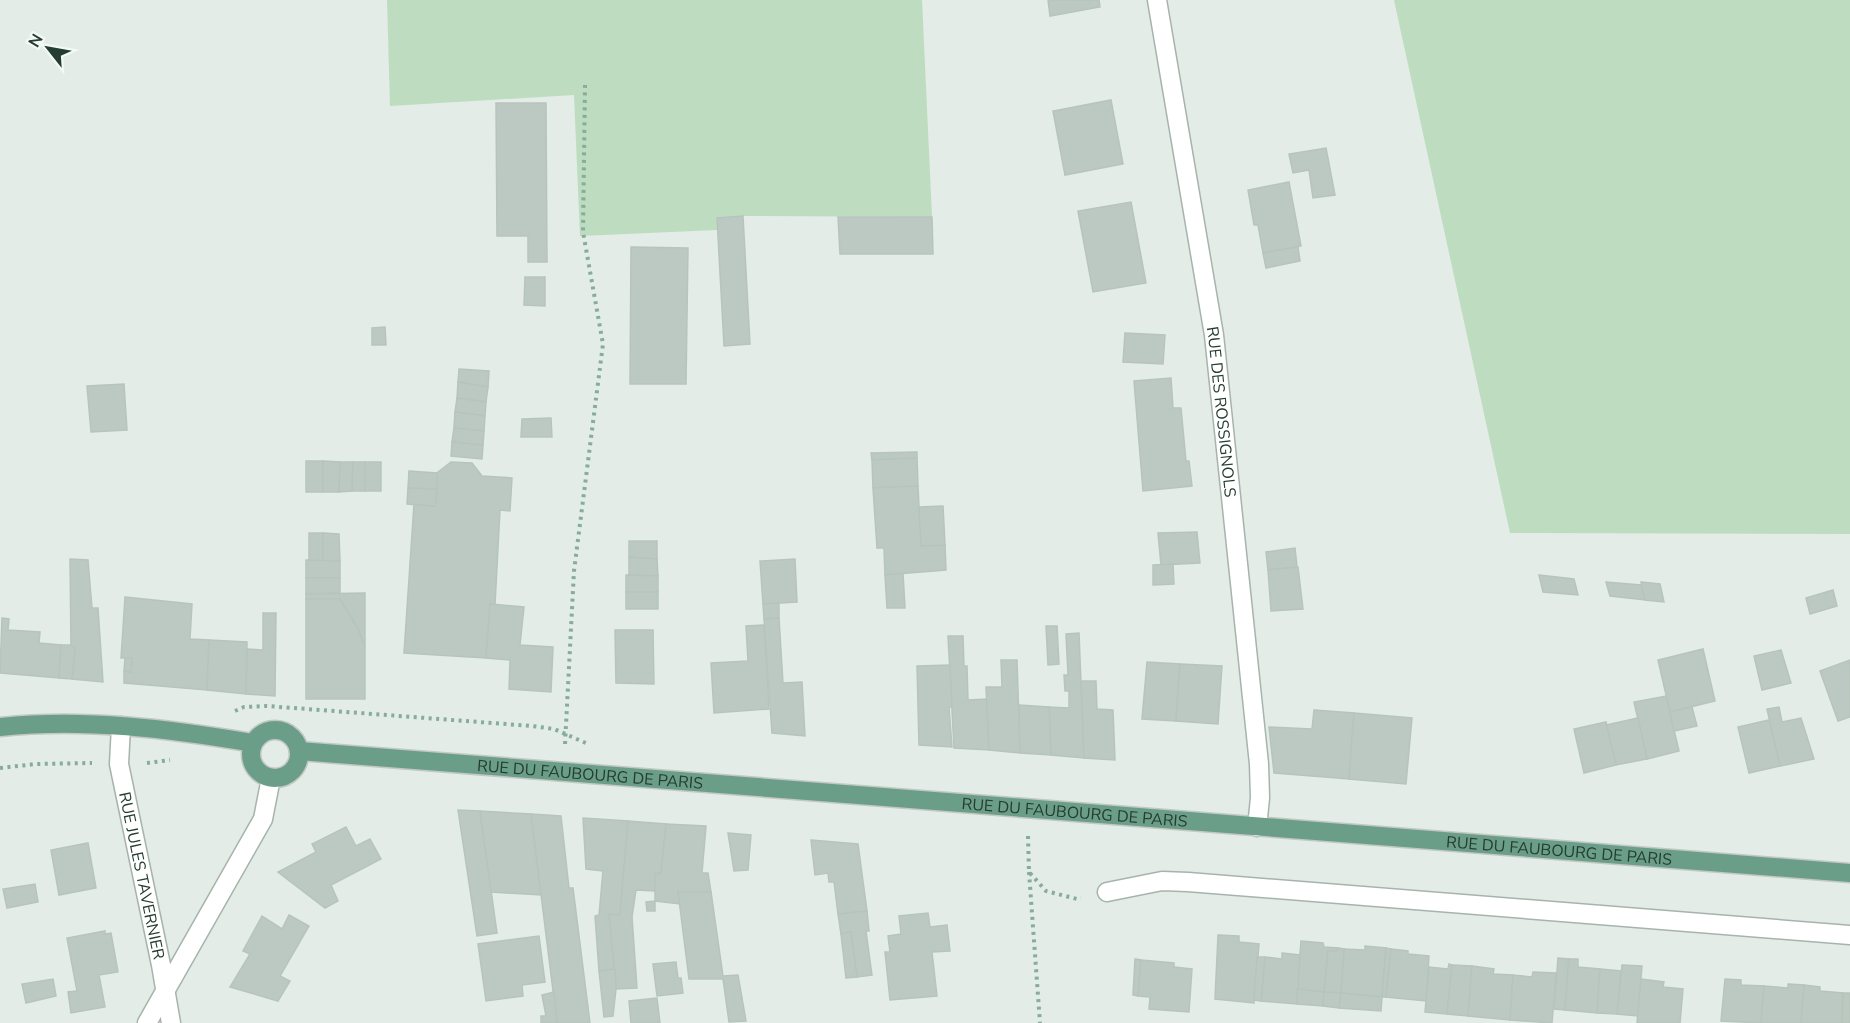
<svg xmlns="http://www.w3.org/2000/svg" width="1850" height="1023" font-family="'Nunito Sans',sans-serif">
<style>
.green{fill:#bedcc0}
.building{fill:#bcc9c2;stroke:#b6c5bc;stroke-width:1.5}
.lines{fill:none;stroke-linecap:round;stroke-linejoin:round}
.minor-casing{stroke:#a6b4ac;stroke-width:21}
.major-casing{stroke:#c2c8c5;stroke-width:21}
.path{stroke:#86ad9a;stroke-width:4;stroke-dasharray:3 4.5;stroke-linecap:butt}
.minor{stroke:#fff;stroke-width:18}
.major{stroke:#6b9e88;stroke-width:18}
.labels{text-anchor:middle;stroke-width:6;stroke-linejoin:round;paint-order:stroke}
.street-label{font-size:16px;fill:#243c31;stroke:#f3f9f5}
</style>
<rect width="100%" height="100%" fill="#e3ece6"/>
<g class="green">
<polygon points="387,0 922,0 932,217 743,216 717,218 717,230 580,236 574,95 390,106"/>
<polygon points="1394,0 1850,0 1850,534 1510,533"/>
</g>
<g class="building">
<polygon points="1048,0 1099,0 1100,7 1050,16"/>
<polygon points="1111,100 1123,164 1065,175 1053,111"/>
<polygon points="496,103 546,103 547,262 528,262 528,236 497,236"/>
<polygon points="1326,148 1335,195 1313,198 1309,170 1293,173 1289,154"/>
<polygon points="1289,182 1301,246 1263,253 1258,225 1254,225 1248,190"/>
<polygon points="1131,202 1146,283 1093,292 1078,211"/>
<polygon points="743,216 750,344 724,346 717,218"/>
<polygon points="838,217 932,217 933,254 840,254"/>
<polygon points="631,247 688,248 686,384 630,384"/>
<polygon points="1298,247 1300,261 1266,268 1263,253"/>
<polygon points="525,277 545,277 545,306 524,305"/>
<polygon points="385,327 386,345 372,345 372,328"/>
<polygon points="1125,333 1165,335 1163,364 1123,362"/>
<polygon points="459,369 489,371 488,387 458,382"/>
<polygon points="1171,378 1173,408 1181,408 1186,461 1189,461 1192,486 1143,491 1134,381"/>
<polygon points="458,382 488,387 486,402 457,398"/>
<polygon points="124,384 127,430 91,432 87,386"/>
<polygon points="457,398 486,402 485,416 455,412"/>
<polygon points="455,412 485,416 484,431 454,428"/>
<polygon points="551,418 552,437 521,437 522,419"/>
<polygon points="454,428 484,431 483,445 452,442"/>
<polygon points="452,442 483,445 482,459 451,456"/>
<polygon points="917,452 917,458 872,460 871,453"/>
<polygon points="917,458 918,486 873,488 872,460"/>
<rect x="306" y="461" width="17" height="31"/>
<polygon points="323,461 340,462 339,492 323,492"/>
<polygon points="340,462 353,462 352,491 339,492"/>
<polygon points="353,462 365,462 365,491 352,491"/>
<rect x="365" y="462" width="16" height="29"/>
<polygon points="451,462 472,463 482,476 512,478 510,511 500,510 495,605 490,604 486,658 404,653 414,504 435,506 437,473"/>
<polygon points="409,471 437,473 437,489 408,488"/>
<polygon points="918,486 921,546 945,545 946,570 885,575 884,548 877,548 873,488"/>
<polygon points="408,488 437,489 435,506 407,504"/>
<polygon points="943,506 945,545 921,546 919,507"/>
<polygon points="1197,532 1200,563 1161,565 1158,533"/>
<polygon points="309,533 323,533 323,561 309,560"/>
<polygon points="323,533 339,534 340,561 323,561"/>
<polygon points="629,541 657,541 657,559 629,557"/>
<polygon points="1295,548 1297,567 1268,570 1266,552"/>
<polygon points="629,557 657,559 658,576 629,575"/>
<polygon points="70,559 88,560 92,608 98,608 103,682 72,679 75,648 71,645"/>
<polygon points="795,559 797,602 763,604 760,561"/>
<polygon points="306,560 340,561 340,578 306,578"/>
<polygon points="1173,564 1174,584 1153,585 1153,565"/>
<polygon points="1298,567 1303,609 1271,611 1268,570"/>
<polygon points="903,573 905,608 887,608 885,575"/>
<polygon points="626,575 658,576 658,592 626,592"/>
<polygon points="1539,575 1574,579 1578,595 1543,592"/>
<polygon points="306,578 340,578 340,593 306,594"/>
<polygon points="1606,582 1641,585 1645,600 1610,596"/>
<polygon points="1641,582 1660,584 1664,602 1645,600"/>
<polygon points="1833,590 1837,606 1810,614 1806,598"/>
<rect x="626" y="592" width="32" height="17"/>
<polygon points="365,593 365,647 358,629 340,599 306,599 306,594"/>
<polygon points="125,597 192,604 190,639 209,640 207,690 124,683 124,671 131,672 132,658 121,658"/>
<polygon points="306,599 340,599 358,629 365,647 365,699 306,699"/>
<polygon points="779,603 779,618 764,619 763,604"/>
<polygon points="490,604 524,607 520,645 553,647 551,692 509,689 510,660 486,658"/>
<polygon points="263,613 276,613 275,696 246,694 247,649 263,650"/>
<polygon points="2,618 9,619 8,630 40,632 39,643 61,645 59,678 0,673"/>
<polygon points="779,618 783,683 802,682 805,736 772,733 764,619"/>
<polygon points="764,625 769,709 714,713 711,663 748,661 746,626"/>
<polygon points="1046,626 1057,626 1059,664 1048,665"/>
<polygon points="615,630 653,630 654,684 616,683"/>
<polygon points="1079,633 1084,758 1051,755 1049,707 1069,708 1069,691 1065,691 1064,675 1068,675 1066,634"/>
<polygon points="948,636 963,636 964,666 967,666 968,700 987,699 989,750 954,748"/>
<polygon points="209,640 247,642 246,694 207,690"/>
<polygon points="61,645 71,645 75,648 72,679 59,678"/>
<polygon points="1703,649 1715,701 1670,712 1658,660"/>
<polygon points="1781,650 1791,683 1762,690 1754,656"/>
<polygon points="125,658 132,658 131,672 124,671"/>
<polygon points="1001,660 1017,660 1020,753 989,750 986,687 1002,687"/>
<polygon points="1850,660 1850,717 1838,721 1820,671"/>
<polygon points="1147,662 1180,664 1176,721 1142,719"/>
<polygon points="1180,664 1222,666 1218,724 1176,721"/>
<polygon points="950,665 952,707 949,707 952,747 919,745 917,666"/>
<polygon points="1081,681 1096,681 1097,709 1113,710 1115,760 1084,758"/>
<polygon points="1666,696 1679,751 1647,759 1634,702"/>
<polygon points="1019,705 1049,707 1051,755 1020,753"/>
<polygon points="1692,707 1697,726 1674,731 1670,712"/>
<polygon points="1779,707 1782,722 1801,718 1814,759 1780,766 1767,709"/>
<polygon points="1314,710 1354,713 1349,779 1274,773 1269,727 1312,729"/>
<polygon points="1354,713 1412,718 1406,784 1349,779"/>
<polygon points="1638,718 1647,759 1616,765 1606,725"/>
<polygon points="1769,720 1780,766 1749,773 1738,727"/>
<polygon points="1606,722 1616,765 1584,773 1574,729"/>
<polygon points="458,810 480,811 497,933 477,936"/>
<polygon points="480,811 531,814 541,895 491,892"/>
<polygon points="531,814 561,816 569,888 573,888 590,1023 557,1023"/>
<polygon points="583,818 628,821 620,915 609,914 615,969 599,971 595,916 599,915 603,871 586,869"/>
<polygon points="628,821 666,824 661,873 655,874 655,891 636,890 632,917 637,988 616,989 609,914 620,915"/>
<polygon points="666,824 706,826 702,873 708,873 711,892 678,892 680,904 655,901 655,874 661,873"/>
<polygon points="346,827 356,846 370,839 381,859 331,885 338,901 325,908 278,872 316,852 312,844"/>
<polygon points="728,833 751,835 748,870 734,871"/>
<polygon points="811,840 858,844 867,911 838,914 834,882 829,882 828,873 815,875"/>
<polygon points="88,843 96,888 59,895 51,850"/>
<polygon points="35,884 38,902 7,908 3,889"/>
<polygon points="678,892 711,892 723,976 738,975 746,1021 729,1022 723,979 689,979"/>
<polygon points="655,901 655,911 647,911 646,902"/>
<polygon points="867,911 869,931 866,931 872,975 857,977 851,932 841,934 838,914"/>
<polygon points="928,913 930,927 947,925 950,951 932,952 937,996 890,1000 885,952 890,952 888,936 901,934 899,916"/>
<polygon points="289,915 309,926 280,976 290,981 278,1001 230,987 250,954 243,951 262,916 282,929"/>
<polygon points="105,931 105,934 111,933 118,972 99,975 105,1007 71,1013 68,992 77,991 67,938"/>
<polygon points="851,932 857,977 846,978 841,934"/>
<polygon points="1218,935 1239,936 1239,942 1259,944 1254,1003 1215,999"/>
<polygon points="539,936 545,982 522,985 523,996 486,1001 478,944"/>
<polygon points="1301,941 1323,943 1324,947 1338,948 1337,951 1328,951 1324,992 1297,989"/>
<polygon points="1365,946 1386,948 1382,997 1341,993 1344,949 1365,950"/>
<polygon points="1338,948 1344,949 1341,993 1324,992 1328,951 1337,951"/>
<polygon points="1386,948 1391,949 1386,997 1382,997"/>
<polygon points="1391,949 1408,951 1408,954 1429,956 1426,1001 1386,997"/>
<polygon points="1282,953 1300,955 1297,1004 1261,1001 1265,957 1282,959"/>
<polygon points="1257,957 1265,957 1261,1001 1254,1000"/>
<polygon points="1558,958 1569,959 1565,1010 1554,1009"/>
<polygon points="1135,959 1141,960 1138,996 1133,995"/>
<polygon points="1569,959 1578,959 1578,967 1600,969 1597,1013 1565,1010"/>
<polygon points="1141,960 1174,963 1174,967 1192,969 1189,1012 1149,1009 1150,997 1138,996"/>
<polygon points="676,962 678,978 681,978 683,993 657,996 653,964"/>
<polygon points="1449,964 1452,965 1447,1014 1425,1012 1429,967 1448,969"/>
<polygon points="1452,965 1472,966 1468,1016 1447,1014"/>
<polygon points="1622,965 1642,966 1638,1016 1617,1014"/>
<polygon points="1472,966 1494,969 1493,974 1513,975 1510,1020 1468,1016"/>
<polygon points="615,969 616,989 613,1016 604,1017 599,971"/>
<polygon points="1600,969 1621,971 1617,1014 1597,1013"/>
<polygon points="1533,972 1556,973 1552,1023 1510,1020 1513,975 1532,977"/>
<polygon points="53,979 56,996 26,1003 22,984"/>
<polygon points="1641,979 1664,982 1663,987 1683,989 1680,1023 1637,1023"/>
<polygon points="1725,979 1741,980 1741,985 1764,986 1761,1023 1721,1021"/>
<polygon points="1788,984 1804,985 1801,1023 1761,1023 1764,986 1788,988"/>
<polygon points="1804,985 1820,987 1820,991 1843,993 1842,1023 1801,1023"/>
<polygon points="1297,989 1324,992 1323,1006 1297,1004"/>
<polygon points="554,992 557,1023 541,1023 541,1016 546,1016 542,995"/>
<polygon points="1324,992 1341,993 1339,1008 1323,1006"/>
<polygon points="1341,993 1382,997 1381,1011 1339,1008"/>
<polygon points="1843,993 1850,993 1850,1023 1842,1023"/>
<polygon points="657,998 660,1023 631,1023 629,1001"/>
</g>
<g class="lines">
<defs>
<g id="minor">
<path id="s1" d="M 1157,0 L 1214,335 L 1259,764 L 1260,798 L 1257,827"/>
<path id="s2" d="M 121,726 L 119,764 L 161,965 L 171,1023"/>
<polyline points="1107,892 1162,881 1188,882 1850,935"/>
<polyline points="147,1023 263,819 271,778"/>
</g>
<g id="major">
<path d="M 0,727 C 85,718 170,729 253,743"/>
<circle cx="275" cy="754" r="24"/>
<path id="s3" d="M 299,751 L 1850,873"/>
</g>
</defs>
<use href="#minor" class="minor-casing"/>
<use href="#major" class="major-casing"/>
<g class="path">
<polyline points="235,711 244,707 267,706 532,726 554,729 588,744"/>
<polyline points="565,744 574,571 603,344 583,232 585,85"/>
<polyline points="147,763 170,760"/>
<polyline points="0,768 36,764 92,763"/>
<polyline points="1028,836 1029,872 1046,891 1077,899 1081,898"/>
<polyline points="1029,872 1040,1023"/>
</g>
<use href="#minor" class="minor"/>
<use href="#major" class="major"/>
</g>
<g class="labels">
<g class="street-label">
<text dy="6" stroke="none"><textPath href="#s1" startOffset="417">RUE DES ROSSIGNOLS</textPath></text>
<text dy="6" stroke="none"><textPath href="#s3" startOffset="292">RUE DU FAUBOURG DE PARIS</textPath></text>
<text dy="6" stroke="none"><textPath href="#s3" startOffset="778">RUE DU FAUBOURG DE PARIS</textPath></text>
<text dy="6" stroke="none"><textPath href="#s3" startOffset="1264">RUE DU FAUBOURG DE PARIS</textPath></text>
<text dy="6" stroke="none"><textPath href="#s2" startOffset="152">RUE JULES TAVERNIER</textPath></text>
</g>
</g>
<g transform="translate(48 48) rotate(301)" stroke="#f3f9f5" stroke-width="4.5" paint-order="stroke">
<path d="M0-4.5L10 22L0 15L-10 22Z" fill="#243c31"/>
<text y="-9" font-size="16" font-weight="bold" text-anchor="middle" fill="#243c31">N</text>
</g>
</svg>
